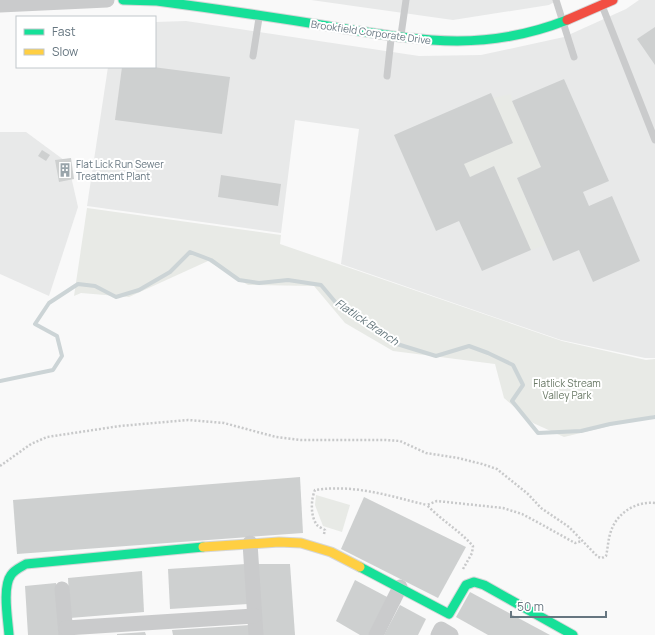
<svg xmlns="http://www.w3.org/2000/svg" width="655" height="635" font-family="Manrope,sans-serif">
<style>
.built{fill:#e8e9e9}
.green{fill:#e8eae6}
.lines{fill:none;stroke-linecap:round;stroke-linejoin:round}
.stream{stroke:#ccd4d6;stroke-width:4}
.building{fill:#ced0d0}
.fast-casing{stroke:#d5d6d7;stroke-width:11}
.slow-casing{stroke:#d5d6d7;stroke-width:11}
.jam-casing{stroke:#d5d6d7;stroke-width:11}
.path{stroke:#c8c9ca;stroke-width:2.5;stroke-dasharray:2 2;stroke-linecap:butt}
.lane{stroke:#cacbcc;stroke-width:7}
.street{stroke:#cacbcc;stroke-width:15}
.fast{stroke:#16e098;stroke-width:9}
.slow{stroke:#ffcf43;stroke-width:9}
.jam{stroke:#f24e42;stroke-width:9}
.labels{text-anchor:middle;stroke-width:4;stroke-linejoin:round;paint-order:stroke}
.street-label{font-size:10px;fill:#667680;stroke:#fff}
.poi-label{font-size:10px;fill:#667680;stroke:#fff;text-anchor:start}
.park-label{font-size:10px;fill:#6a7966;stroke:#fff}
.water-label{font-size:11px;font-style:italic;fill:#62747a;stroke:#fff}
</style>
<rect width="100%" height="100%" fill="#f9f9f9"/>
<g class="built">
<polygon points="311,0 558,0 549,5 453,20"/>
<polygon points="639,0 655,0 655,358 645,358 561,340 341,264 359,129 295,120 281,233 87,206 108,67 155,67 155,22 186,21 419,56 481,55 564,37 626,9"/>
<polygon points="0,132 26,132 68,163 78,207 49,296 0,274"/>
</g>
<g class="green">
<polygon points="511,94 512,101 541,167 517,178 545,245 531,250 494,166 470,177 464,164 493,98"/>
<polygon points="87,208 281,235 280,244 562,341 646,360 655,359 655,415 564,437 533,423 504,398 495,364 393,351 345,323 314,286 248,285 208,261 129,297 81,293 74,296"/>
<polygon points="316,495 350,505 342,532 323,526 315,505"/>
</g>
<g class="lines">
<polyline class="stream" points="0,381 53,370 62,356 57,336 35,324 49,303 78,284 95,286 116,297 139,290 170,272 190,252 211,260 239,280 259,283 288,280 321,285 337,304 397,344 436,356 469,346 488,353 513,365 523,385 512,401 538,433 581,431 610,424 655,417"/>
</g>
<g class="building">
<polygon points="655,27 655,65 637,39"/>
<polygon points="122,67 153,67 230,77 222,134 115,120"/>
<polygon points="564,79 609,181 583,192 589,206 612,196 640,261 593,282 579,250 553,261 517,178 541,167 512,101"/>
<polygon points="491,93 513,143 464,164 470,177 494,166 531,250 482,271 459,221 436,231 394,135"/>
<polygon points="42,150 50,155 46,161 38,156"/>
<polygon points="71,158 74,179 59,182 55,160"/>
<polygon points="221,175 281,184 278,206 218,197"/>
<polygon points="300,477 303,533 17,554 13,500"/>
<polygon points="364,497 466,547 438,598 341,549"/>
<polygon points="246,564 248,604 170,609 168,569"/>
<polygon points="257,564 290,564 295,635 262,635"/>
<polygon points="142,571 144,612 70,618 68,578"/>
<polygon points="355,580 389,598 370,635 360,635 336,621"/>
<polygon points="56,583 60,635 28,635 25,586"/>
<polygon points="470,592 550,635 488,635 456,617"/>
<polygon points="400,605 426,619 418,635 384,635"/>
<polygon points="250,625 250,635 173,635 172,630"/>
<polygon points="145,632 146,635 117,635 117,634"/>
</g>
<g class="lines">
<defs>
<g id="fast">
<path d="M 123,0 L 157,1 C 218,9 279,18 340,28 C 423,41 486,52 567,20"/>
<polyline points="360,567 449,614 466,585 474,582 484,585 573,635"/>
<path d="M 9,635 C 8,620 2,587 11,575 C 14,570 21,567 26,564 L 203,547"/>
</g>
<polyline id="slow" points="203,547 279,542 301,543 331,552 360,567"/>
<polyline id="jam" points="567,20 613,0"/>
</defs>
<use href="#fast" class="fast-casing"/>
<use href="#slow" class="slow-casing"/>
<use href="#jam" class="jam-casing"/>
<g class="path">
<path d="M 0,466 L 31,444 L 47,437 L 120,426 L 188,420 L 224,423 L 276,437 L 301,440 L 386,440 L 400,441 L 426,453 L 458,458 L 482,464 L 497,469 L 528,494 L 541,508 L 569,527 L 598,557 L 602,558 L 606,556 C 608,548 608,539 611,531 C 617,513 636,501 655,503"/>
<path d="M 324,534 L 325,530 C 323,529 319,527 317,525 C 310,516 311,499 315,490 C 355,484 389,496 427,505"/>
<path d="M 463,569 L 472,553 L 473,546 C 459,530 441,520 427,505 L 437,501 L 503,508 L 522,514 L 539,523 L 575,543 L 582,541"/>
</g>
<g class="lane">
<polyline points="556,0 574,57"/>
<polyline points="603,8 655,140"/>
<polyline points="401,35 406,0"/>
<polyline points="253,56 259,18"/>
<polyline points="387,76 391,39"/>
</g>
<g class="street">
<polyline points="0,5 107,0"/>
<polyline points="250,543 256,635"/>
<polyline points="62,589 66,635"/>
<polyline points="66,628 254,616"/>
<polyline points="376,635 400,587"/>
<polyline points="438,635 441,629 451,635"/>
</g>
<use href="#fast" class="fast"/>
<use href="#slow" class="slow"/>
<use href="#jam" class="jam"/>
</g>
<defs>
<symbol id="building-bare" viewBox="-9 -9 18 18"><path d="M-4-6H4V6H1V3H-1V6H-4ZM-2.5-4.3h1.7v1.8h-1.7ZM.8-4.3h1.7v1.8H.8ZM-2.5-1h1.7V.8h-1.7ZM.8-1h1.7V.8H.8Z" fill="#99a4aa" stroke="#fff" stroke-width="2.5" paint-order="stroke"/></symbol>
</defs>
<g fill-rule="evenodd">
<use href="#building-bare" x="55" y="160" width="20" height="20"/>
</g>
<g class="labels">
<g class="street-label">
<text transform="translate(371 32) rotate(8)" y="4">Brookfield Corporate Drive</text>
</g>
<g class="poi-label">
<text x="76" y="168">Flat Lick Run Sewer<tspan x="76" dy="12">Treatment Plant</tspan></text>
</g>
<g class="park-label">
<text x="567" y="387">Flatlick Stream<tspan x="567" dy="12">Valley Park</tspan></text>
</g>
<g class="water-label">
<text transform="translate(367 322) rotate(34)" y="4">Flatlick Branch</text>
</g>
</g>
<rect x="16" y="16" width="140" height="52" fill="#ffffff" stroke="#c2c8cc"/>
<rect x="24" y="29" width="20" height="6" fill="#16e098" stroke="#c2c8cc"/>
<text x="52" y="36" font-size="12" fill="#667680">Fast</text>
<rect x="24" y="49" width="20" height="6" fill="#ffcf43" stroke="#c2c8cc"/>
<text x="52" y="56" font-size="12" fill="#667680">Slow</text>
<path d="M511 611v6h95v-6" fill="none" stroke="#667680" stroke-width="2"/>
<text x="517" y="611" font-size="12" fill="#667680" stroke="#ffffff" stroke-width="3" paint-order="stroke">50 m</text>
</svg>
